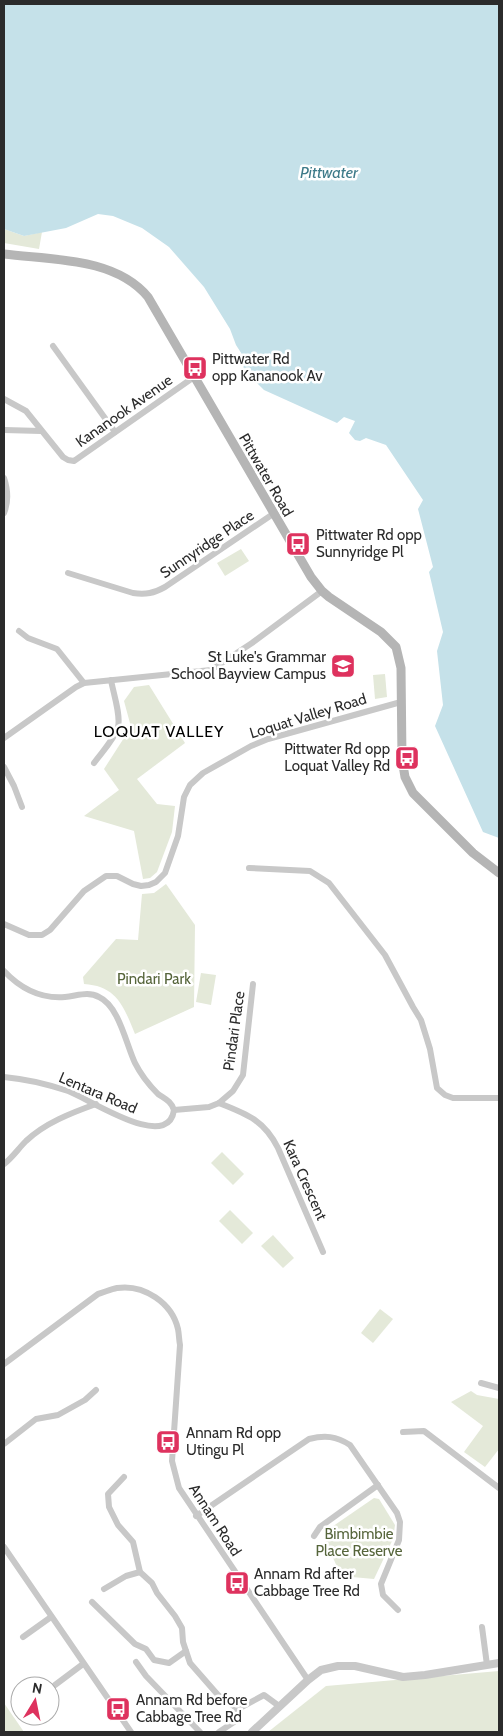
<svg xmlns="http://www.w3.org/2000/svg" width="503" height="1736" font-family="Cabin,sans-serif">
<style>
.green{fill:#e4e9d9}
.water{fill:#c5e1e9}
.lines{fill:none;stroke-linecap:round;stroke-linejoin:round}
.minor{stroke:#c8c8c8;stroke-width:6}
.tertiary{stroke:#c8c8c8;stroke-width:8}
.secondary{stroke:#b5b5b5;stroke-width:9}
.labels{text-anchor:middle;stroke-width:5;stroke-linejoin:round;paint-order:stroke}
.poi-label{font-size:15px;fill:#2b2b2b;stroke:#fff;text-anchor:start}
.street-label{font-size:15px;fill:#2b2b2b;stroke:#fff}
.park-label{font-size:15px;fill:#56653b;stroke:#fff}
.water-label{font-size:16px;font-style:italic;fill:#3d7a89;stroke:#fff}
.neighbourhood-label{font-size:16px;letter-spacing:1px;fill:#000;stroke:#fff}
</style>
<rect width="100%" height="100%" fill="#fff"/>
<g class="green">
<polygon points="4,229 24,236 42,232 39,249 4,243"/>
<polygon points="241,549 249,561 225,576 217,563"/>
<polygon points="385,674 387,697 375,699 373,675"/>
<polygon points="149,685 185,743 137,779 157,804 175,806 172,832 157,872 150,878 143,879 134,831 84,816 119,790 104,769 131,727 124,701 134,687"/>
<path d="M 166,884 L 195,925 L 194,1007 L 135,1034 C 124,1007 117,986 84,984 L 83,977 L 116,939 L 138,940 L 142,894 L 154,893 Z"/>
<polygon points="201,973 216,975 211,1005 196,1002"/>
<polygon points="222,1152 244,1174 233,1185 211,1163"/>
<polygon points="230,1210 253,1233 242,1244 219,1221"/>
<polygon points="273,1235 294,1258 283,1268 261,1246"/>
<polygon points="380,1309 393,1319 373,1343 361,1333"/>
<polygon points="471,1391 477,1395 499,1399 499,1449 485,1467 464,1452 483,1426 451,1402"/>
<polygon points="374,1498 379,1499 395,1525 393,1539 374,1579 341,1576 324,1537 326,1531"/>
<polygon points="499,1671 499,1732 268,1732 326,1686"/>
<polygon points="4,1703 24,1732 4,1732"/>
</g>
<polygon class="water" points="4,4 499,4 499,838 483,832 435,726 443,705 437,651 443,632 429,572 433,567 418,509 423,500 386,445 366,438 360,441 355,440 349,433 355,421 344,417 337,423 264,390 243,369 245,359 236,345 230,329 204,287 169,247 142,228 113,216 98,214 66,228 24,236 4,229"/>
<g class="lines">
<g class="minor">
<polyline points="53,346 115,432"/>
<polyline points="4,399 26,411 63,457 68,460 74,461 194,377"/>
<polyline points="4,430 41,431"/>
<path d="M 4,478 C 8,490 9,501 4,513"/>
<path d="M 68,573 L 133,593 C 146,595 154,593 165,587 L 273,514"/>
<polyline points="19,631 28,638 57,649 84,683"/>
<polyline points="4,738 76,687 84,683 211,670 252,643 322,591"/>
<path d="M 94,763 C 101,753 114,740 118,727 C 121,715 113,692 111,680"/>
<polyline points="4,767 14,786 22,807"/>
<polyline points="249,868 310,871 329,883 385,955 413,1007 421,1020 430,1049 437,1088 445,1095 453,1098 499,1098"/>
<polyline points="4,924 29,935 42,935 50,930 84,891 106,876 117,876 133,884 141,886 149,885 156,882 165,873 178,836 184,797 190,785 203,773 251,746 268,739 401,702"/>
<path d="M 4,971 C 20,988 41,999 65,997 C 77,996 88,991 99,997 C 119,1006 126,1044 135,1063 C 141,1075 149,1085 158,1094 C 165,1099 171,1101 174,1110"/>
<path d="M 4,1077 C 26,1079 47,1084 68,1091 C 88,1098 168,1153 174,1110"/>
<polyline points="219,1103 233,1091 243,1075 253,984"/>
<path d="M 174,1110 L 209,1107 L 219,1103 C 247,1114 264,1120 278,1148 L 323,1252"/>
<path d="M 4,1164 C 12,1158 18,1149 26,1141 C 45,1123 71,1113 96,1104"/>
<path d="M 4,1364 L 98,1294 C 105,1292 111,1289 117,1288 C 144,1284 172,1303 178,1329 C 179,1334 179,1340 180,1345 L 172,1461 L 179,1488 L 308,1680"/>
<polyline points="481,1383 499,1388"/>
<polyline points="403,1432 424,1431 499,1488"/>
<polyline points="4,1444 36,1419 58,1415 85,1400 96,1390"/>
<polyline points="124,1477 108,1494 109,1507 118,1525 133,1542 140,1572 152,1583 157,1593 175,1616 182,1628 183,1642 190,1663 218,1695 238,1709 264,1695 279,1706"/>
<path d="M 196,1516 L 309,1439 C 325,1435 336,1436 350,1445 L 397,1513 L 400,1522 L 399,1540 L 381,1584 L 383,1595 L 398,1610"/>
<polyline points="314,1536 320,1527 378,1485"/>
<polyline points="4,1547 131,1732"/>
<polyline points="104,1589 126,1576 140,1572"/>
<polyline points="92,1602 135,1644 146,1649 154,1660 169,1663 186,1651"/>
<polyline points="482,1627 487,1665"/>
<polyline points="23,1637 51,1617"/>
<polyline points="136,1662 146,1676 200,1732"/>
<polyline points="55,1685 83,1664"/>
<polyline points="219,1732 234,1722 238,1709"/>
</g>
<polyline class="tertiary" points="252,1732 308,1680 321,1670 338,1666 355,1666 403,1677 425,1675 499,1663"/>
<path class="secondary" d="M 4,254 C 51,260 115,257 148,297 L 311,577 L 322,591 L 329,597 L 381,632 L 396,647 L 401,668 L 402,759 L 405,777 L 413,793 L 473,853 L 499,873"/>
</g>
<defs>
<symbol id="bus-square" viewBox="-11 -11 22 22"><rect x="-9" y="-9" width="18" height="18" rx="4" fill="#de325e" stroke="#fff"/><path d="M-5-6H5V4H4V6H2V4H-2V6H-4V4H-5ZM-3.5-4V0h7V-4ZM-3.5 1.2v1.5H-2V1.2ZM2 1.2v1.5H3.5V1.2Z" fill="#fff"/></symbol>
<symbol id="school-square" viewBox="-11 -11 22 22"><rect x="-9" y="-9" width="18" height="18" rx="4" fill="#de325e" stroke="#fff"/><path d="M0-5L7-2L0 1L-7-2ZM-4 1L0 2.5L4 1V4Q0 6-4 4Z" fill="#fff"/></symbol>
</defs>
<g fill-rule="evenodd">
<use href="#bus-square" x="181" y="354" width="28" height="28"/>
<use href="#bus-square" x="284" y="530" width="28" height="28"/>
<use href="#school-square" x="329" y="652" width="28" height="28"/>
<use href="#bus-square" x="393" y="744" width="28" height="28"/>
<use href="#bus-square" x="154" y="1428" width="28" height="28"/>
<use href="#bus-square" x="223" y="1569" width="28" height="28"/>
<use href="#bus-square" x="104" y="1695" width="28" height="28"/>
</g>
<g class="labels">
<g class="poi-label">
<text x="212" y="364">Pittwater Rd<tspan x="212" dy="17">opp Kananook Av</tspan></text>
<text x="316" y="540">Pittwater Rd opp<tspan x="316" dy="17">Sunnyridge Pl</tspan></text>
<text x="326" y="662" text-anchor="end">St Luke's Grammar<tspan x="326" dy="17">School Bayview Campus</tspan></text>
<text x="390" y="754" text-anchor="end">Pittwater Rd opp<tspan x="390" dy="17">Loquat Valley Rd</tspan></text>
<text x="186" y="1438">Annam Rd opp<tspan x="186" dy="17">Utingu Pl</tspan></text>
<text x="254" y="1579">Annam Rd after<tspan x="254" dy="17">Cabbage Tree Rd</tspan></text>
<text x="136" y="1705">Annam Rd before<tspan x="136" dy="17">Cabbage Tree Rd</tspan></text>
</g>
<g class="street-label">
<text transform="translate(124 411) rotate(-35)" y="5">Kananook Avenue</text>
<text transform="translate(266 475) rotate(60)" y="5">Pittwater Road</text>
<text transform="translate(207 544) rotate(-34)" y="5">Sunnyridge Place</text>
<text transform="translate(308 716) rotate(-17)" y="5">Loquat Valley Road</text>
<text transform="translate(234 1031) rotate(-82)" y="5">Pindari Place</text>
<text transform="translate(98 1093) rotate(23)" y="5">Lentara Road</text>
<text transform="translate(305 1180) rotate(66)" y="5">Kara Crescent</text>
<text transform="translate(215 1520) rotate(57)" y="5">Annam Road</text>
</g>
<g class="park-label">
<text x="154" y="984">Pindari Park</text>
<text x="359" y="1539">Bimbimbie<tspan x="359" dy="17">Place Reserve</tspan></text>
</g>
<g class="water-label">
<text x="329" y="178">Pittwater</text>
</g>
<g class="neighbourhood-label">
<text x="159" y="737">LOQUAT VALLEY</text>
</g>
</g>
<rect width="503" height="1736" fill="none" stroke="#2b2b2b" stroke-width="10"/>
<g transform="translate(35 1701) rotate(10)"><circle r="24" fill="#ffffff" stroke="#aaaaaa"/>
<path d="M0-4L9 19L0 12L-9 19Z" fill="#de325e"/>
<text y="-8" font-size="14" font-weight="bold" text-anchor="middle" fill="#2b2b2b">N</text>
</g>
</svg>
